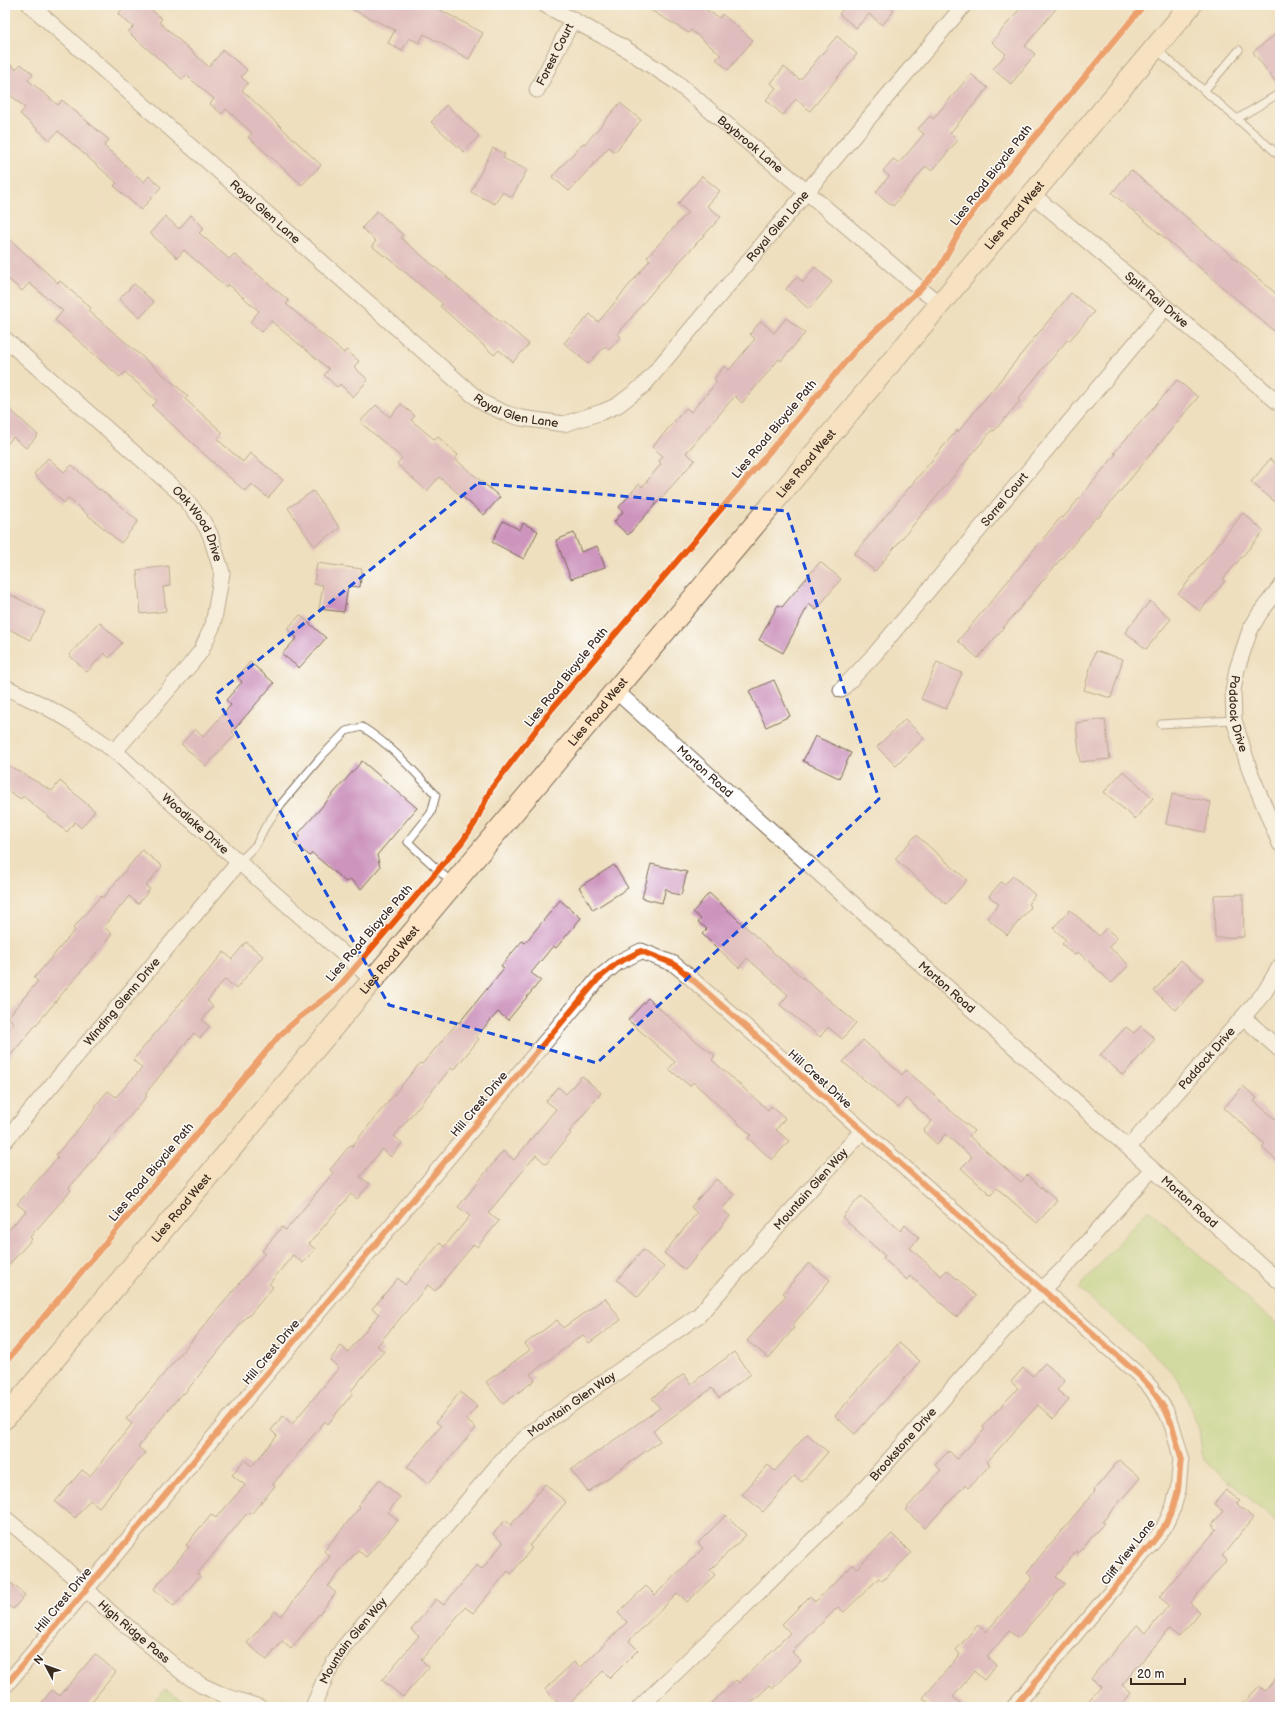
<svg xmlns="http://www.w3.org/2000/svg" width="1285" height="1712" font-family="'Balsamiq Sans',sans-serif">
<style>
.green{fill:#b1d57e;stroke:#76804e}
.building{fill:#cd95be}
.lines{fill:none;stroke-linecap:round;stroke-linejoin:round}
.lane-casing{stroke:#7a6956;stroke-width:9}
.street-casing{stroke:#7a6956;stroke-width:17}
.secondary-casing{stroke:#7a6956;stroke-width:23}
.lane{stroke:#fff;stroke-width:7}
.street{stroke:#fff;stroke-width:15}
.secondary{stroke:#fee5c5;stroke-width:21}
.cycleway-casing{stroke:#fff;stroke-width:8}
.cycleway{stroke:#e8590c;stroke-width:6}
.marked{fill:none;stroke:#1d4ed8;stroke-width:3;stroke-dasharray:8 5;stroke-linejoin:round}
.labels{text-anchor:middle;stroke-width:3;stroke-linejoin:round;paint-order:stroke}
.street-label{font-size:12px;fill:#3b2a1e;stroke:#fff}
</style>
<rect width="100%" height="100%" fill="#fff"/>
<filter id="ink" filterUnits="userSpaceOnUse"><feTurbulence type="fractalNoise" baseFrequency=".025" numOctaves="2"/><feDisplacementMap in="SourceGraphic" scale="8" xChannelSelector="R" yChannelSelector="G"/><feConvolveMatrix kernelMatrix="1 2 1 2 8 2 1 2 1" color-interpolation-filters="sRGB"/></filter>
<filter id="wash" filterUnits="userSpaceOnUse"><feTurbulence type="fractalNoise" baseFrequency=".012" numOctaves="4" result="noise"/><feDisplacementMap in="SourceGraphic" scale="16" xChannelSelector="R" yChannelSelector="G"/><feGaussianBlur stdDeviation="0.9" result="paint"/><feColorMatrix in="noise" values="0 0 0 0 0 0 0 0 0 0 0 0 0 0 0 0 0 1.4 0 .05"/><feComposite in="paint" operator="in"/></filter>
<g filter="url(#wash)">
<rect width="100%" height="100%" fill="#eedfbe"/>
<g class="green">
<polygon points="1148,1209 1280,1327 1280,1524 1203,1460 1199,1429 1180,1382 1165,1364 1079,1288"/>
<polygon points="165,1689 193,1707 150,1707"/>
</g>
<g id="blocks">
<g class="building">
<polygon points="126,5 146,5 162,19 159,22 209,67 223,50 247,70 241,77 248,83 242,90 321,165 302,185 248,137 252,133 226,109 222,114 210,104 214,99 186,75 182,79 128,32 133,27 118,14"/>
<polygon points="343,5 431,5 483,33 469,59 424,34 419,43 409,38 402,51 388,43 395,30"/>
<polygon points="642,5 698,5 720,18 722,14 753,40 728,70 716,59 721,55 691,30 689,33"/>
<polygon points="846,5 887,5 894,11 882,25 869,14 856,28 839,14"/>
<polygon points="1023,5 1059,5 1025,46 1035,54 1011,84 993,69 1006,54 992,42"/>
<polygon points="1280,31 1280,88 1253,52"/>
<polygon points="837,36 857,54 810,111 796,99 783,115 766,100 776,88 771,83 784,67 800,80"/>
<polygon points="5,59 16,69 21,64 33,74 28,80 58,105 62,100 109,140 104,146 144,182 149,176 161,187 141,210 114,186 117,183 58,131 50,140 20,114 25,108 5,90"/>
<polygon points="971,74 988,88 950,133 958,140 932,171 926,166 893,206 876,192 889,176 883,171 893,159 899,163 924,134 918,129 930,116 933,119"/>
<polygon points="620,103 641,120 615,152 609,147 569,191 552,177 583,143 585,144"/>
<polygon points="446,105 479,136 464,152 431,122"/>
<polygon points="493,148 505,154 503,158 527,170 512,197 502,192 495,204 471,192"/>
<polygon points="1131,170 1280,297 1280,336 1112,193"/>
<polygon points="702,176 720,191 707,206 721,217 658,285 618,334 621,337 609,350 605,346 588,364 564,343 590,314 598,322 601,319 650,260 647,257 688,212 678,204"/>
<polygon points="377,211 403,235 401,238 500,322 502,321 529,344 513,362 499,350 494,355 440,306 443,304 385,255 384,256 372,246 376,241 362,228"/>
<polygon points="191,215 204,228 199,233 229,259 234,254 289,301 286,304 344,353 346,350 359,361 354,367 368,380 353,397 340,384 337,387 324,375 329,369 271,321 262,332 250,322 259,311 228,284 226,287 184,250 177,258 150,233 165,216 179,229"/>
<polygon points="5,235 58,283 60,281 91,308 89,311 188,396 185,399 223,433 217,439 243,462 250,453 283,480 268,498 251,484 245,491 230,478 152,406 157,401 125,372 120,377 55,320 63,311 29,283 22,291 5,276"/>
<polygon points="815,267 832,282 809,309 786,289 797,277 803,282"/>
<polygon points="134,284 154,302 140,318 119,299"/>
<polygon points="1071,293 1094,312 1069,341 1068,339 1018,399 1020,401 994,431 992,430 875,571 854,554 957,430 958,432"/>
<polygon points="786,318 805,333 781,361 779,359 742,403 735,396 686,453 695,460 628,535 614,522 623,512 619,507 639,484 642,487 661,464 659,461 663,456 652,447 686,408 691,412 717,382 714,379 724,366 729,370 755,339 750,334 761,321 774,333"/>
<polygon points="1177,380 1198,397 1098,518 1096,517 978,658 958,641 1061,517 1063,518 1116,454 1114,453"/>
<polygon points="401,404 415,416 411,420 435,440 438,437 458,455 455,459 500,497 484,515 439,477 427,491 397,464 402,458 360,422 376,405 390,417"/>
<polygon points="5,405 38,435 26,448 13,437 5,447"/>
<polygon points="48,458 64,472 72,465 99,490 100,489 138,521 121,543 68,498 64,503 34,474"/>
<polygon points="1270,459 1280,467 1280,506 1251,482"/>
<polygon points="313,491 340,528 314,546 288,508"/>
<polygon points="1243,513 1264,531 1223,579 1225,581 1200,611 1178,594"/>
<polygon points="503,521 520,530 523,523 538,531 524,559 492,542"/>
<polygon points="574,533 581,552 597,546 605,567 571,579 556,540"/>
<polygon points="820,562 841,579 816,610 809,604 783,653 759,640 778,605 782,607"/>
<polygon points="317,563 362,569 360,587 348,586 344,612 319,609 323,585 314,584"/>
<polygon points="169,566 170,586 163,587 166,611 141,614 137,570"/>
<polygon points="5,592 45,612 30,640 5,627"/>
<polygon points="1150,601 1171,619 1146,649 1125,632"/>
<polygon points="300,615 326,638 299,668 282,654 297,638 287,629"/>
<polygon points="99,622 122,643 109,658 104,653 87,672 69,655"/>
<polygon points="1095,651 1123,659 1111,698 1084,690"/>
<polygon points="250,662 274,683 232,732 235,735 206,766 181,744 195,729 203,737 231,705 226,700 242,682 237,677"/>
<polygon points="937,662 962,673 946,709 921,699"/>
<polygon points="774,680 790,716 766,727 749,691"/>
<polygon points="905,719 924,738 896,766 877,747"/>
<polygon points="1105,719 1110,759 1080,762 1076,723"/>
<polygon points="815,736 851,753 839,778 803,761"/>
<polygon points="362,761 417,808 377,855 380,867 361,889 350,879 346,882 312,853 310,856 294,843 300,836 298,834"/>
<polygon points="5,763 52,791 60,781 95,811 81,828 75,822 67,832 23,796 21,799 5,789"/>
<polygon points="1123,771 1153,798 1135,819 1104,792"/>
<polygon points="1172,794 1211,802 1205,832 1166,824"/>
<polygon points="916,835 967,880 946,904 895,859"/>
<polygon points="142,850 162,866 146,886 150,889 138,904 129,896 104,927 112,934 5,1062 5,1034 14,1023 8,1017 38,981 34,978 75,930 73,928 101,896 103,898"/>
<polygon points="651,864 687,872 681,895 671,893 666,888 662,903 642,898"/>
<polygon points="614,865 628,888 593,910 579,887"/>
<polygon points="1013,876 1035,895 1028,904 1031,907 1007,935 987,918 999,904 989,896 1001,882 1004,885"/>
<polygon points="709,893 775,954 856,1023 842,1039 828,1027 820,1037 780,1005 788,995 775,983 747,958 739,968 702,934 707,929 698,922 701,919 693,912"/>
<polygon points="1243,894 1244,937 1215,938 1214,895"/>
<polygon points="560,900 581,918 556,948 553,946 531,973 541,980 508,1020 498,1012 476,1037 479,1039 454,1070 451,1068 394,1136 402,1143 391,1157 382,1149 360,1177 370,1184 357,1199 351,1194 309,1244 315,1249 303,1263 293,1255 269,1284 273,1287 248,1317 247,1316 184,1394 182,1393 138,1447 145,1453 99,1507 90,1500 75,1518 55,1502 82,1470 90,1476 132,1424 126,1419 265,1253 262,1251 282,1227 286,1230 333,1173 330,1170 350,1145 352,1146 420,1063 422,1064 458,1022 459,1023 504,968 501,966 522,941 525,943"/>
<polygon points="1070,910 1099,936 1106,928 1117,938 1109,947 1129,965 1112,983 1078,952 1074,955 1062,944 1066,940 1053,928"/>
<polygon points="246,942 263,956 236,989 225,979 207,1001 213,1006 202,1020 210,1027 200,1038 194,1033 145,1094 147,1096 69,1188 71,1190 30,1237 32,1239 5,1269 5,1234 26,1211 17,1204 58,1157 56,1155 97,1107 95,1106 108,1091 116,1097 142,1068 133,1060 203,976 204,976 224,952 232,959"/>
<polygon points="1181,960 1203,979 1176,1010 1154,991"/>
<polygon points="648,998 693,1039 715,1055 712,1060 768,1110 771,1106 785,1118 776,1130 789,1141 772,1160 748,1138 751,1135 693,1082 690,1086 669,1069 675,1062 628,1020"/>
<polygon points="1141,1026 1155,1039 1123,1075 1100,1055 1126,1027 1134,1033"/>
<polygon points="863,1040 902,1075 906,1070 935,1095 934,1096 974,1131 969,1136 1021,1182 1027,1175 1057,1201 1037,1223 997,1188 991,1195 961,1168 972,1157 945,1134 937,1144 923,1131 932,1121 906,1098 898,1108 843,1062"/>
<polygon points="582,1076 601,1093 569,1132 571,1133 546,1164 536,1155 488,1213 499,1221 477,1247 474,1244 435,1291 428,1285 377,1346 384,1351 351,1391 353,1393 328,1424 325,1421 273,1484 275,1486 251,1514 248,1512 197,1574 200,1576 174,1606 154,1589 189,1547 186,1545 211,1514 216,1518 245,1485 232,1475 244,1460 252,1466 277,1436 271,1430 283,1416 292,1424 339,1368 330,1360 341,1346 348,1352 379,1314 372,1309 398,1278 405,1285 440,1243 444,1247 470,1216 458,1207 478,1182 503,1151 514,1160 556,1109 546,1101 558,1087 566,1094"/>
<polygon points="1243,1086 1257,1098 1254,1101 1280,1123 1280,1163 1262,1148 1265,1144 1224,1108"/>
<polygon points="716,1179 734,1195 722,1209 730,1216 685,1270 664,1253 697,1213 691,1207"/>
<polygon points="861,1196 901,1231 905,1225 919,1238 910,1248 941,1276 947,1270 976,1296 957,1317 910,1276 907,1280 883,1258 885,1256 842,1217"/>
<polygon points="643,1250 664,1267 638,1297 617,1280"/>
<polygon points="809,1263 830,1280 792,1326 794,1328 769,1358 747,1341 786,1295 783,1293"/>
<polygon points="605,1298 621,1320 589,1343 583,1335 530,1374 535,1380 503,1404 486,1382 530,1350 525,1344 557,1320 563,1328"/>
<polygon points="899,1343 920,1361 855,1434 835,1416"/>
<polygon points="734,1352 751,1374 719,1398 712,1388 653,1431 660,1441 588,1492 571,1470 660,1408 652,1398 684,1374 691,1384"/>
<polygon points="1045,1363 1065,1381 1057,1390 1069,1400 1053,1419 1038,1405 987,1462 990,1465 968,1488 965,1485 925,1528 905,1510 941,1470 935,1465 949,1451 957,1459 985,1429 982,1427 1018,1388 1011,1382 1023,1368 1033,1376"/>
<polygon points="460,1392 477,1406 466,1420 476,1428 428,1484 407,1467 441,1426 436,1422"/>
<polygon points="807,1434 828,1452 802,1482 794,1476 763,1512 742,1494 768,1465 775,1471"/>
<polygon points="1119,1460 1140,1478 1102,1522 1104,1523 1078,1553 1076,1551 1056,1577 1065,1584 1018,1638 1009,1631 987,1657 996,1665 984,1680 974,1671 953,1697 965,1707 933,1707 923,1698 960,1654 956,1650 978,1625 986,1632 1033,1578 1027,1572 1095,1491 1094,1490"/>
<polygon points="379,1480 400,1497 388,1512 398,1520 366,1557 358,1550 328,1586 336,1593 291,1649 282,1641 267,1660 247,1643 275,1611 281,1616 330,1557 324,1551 360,1507 358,1505"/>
<polygon points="545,1484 566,1502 529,1546 532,1548 511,1574 508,1571 473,1613 465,1607 421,1660 429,1667 403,1697 382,1680 419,1636 411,1630 436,1599 444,1605 477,1565 482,1569 503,1543 493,1534 505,1520 511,1525"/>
<polygon points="1226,1490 1240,1501 1237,1504 1253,1518 1222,1556 1227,1560 1190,1603 1200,1612 1179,1637 1169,1629 1122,1685 1131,1693 1120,1707 1083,1707 1101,1687 1091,1678 1103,1664 1137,1625 1146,1633 1169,1605 1159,1597 1217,1529 1212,1525 1223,1511 1214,1504"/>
<polygon points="726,1515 746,1535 710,1570 715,1575 687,1602 678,1593 629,1641 638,1650 610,1678 603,1671 566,1707 562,1707 545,1689 574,1662 580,1668 627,1622 618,1613 646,1586 655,1595 703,1548 698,1543"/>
<polygon points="892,1534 911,1553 882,1581 879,1578 844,1612 838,1607 792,1652 801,1661 773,1688 770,1685 747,1707 708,1707 736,1680 739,1683 790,1633 782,1624 810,1596 815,1602 853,1565 857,1568"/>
<polygon points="11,1583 25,1595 13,1609 5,1603 5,1592"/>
<polygon points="95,1654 116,1672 87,1707 38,1707 52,1690 60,1696"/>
<polygon points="1280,1673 1280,1702 1276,1707 1240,1707 1259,1686 1265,1691"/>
</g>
</g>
</g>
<g filter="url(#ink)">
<use href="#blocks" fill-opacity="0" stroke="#7a6956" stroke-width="1"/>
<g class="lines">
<defs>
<g id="lane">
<polyline points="1157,50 1280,156"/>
<polyline points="1204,91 1239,50"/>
<polyline points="1237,119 1280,93"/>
<polyline points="1161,724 1234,720"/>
<path d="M 239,862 L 256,845 L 265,827 L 282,803 L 320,758 L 346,731 L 362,727 C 390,744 414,771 436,795 L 431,813 L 408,842 L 451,882"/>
</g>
<g id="street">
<path id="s1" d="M 30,5 L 472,394 L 485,404 L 505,413 L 521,418 L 564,424 L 602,412 L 618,405 L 644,385 L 964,5"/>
<path id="s2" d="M 545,5 L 621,46 L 675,81 L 807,192 L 920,289 L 941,304"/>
<path id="s3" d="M 537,90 L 573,19"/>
<path id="s4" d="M 1033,195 L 1280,404"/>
<path id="s5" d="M 5,339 L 183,496 L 202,520 L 210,534 L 222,573 L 213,625 L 201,651 L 190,665 L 115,751"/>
<path id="s6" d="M 1280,587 L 1260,613 L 1250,630 L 1237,669 L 1233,691 L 1234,720 L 1251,774 L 1280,844"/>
<path id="s7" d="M 5,687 L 43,705 L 71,721 L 115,751 L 149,783 L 373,980"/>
<path id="s8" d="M 841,690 L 875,654 L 1165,308"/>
<path id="s9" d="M 616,691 C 835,890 1058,1085 1280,1282"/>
<polyline points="1243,1017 1280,1050"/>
<path id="s10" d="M 5,1141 L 239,862"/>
<path id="s11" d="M 1129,1147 L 1264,993 L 1280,966"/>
<path id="s12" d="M 5,1518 L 60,1564 L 110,1612 L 183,1673 L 201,1685 L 225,1696 L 259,1707"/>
<polyline points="5,1686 598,979 617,963 641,951 674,964 685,973 1141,1377 1151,1388 1166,1411 1172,1425 1181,1457 1178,1490 1173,1508 1163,1529 1152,1543 1014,1707"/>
<path id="s13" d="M 313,1707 L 326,1676 L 343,1648 L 507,1454 L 533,1431 L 699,1315 L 862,1131"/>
<path id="s14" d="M 640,1707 L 852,1502 L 1019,1313 L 1067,1265 L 1152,1169"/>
</g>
<g id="secondary">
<path id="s15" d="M 5,1418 L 1191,5"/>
</g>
</defs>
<use href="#lane" class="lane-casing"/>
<use href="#street" class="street-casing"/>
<use href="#secondary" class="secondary-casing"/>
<use href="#lane" class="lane"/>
<use href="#street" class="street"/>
<use href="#secondary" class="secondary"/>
<defs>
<g id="cycleway">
<polyline points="5,1363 279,1036 300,1017 337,989 462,842 475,823 491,789 552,709 858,347 920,289 940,267 961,229 976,208 1144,5"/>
<polyline points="5,1686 598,979 617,963 641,951 674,964 685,973 1141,1377 1151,1388 1166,1411 1172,1425 1181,1457 1178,1490 1173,1508 1163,1529 1152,1543 1014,1707"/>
</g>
</defs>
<use href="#cycleway" class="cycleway-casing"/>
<use href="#cycleway" class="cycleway"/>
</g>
</g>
<path d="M0 0H1285V1712H0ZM 478,483 L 787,511 L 879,799 L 597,1063 L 389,1005 L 215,695 Z" fill="#eedfbe" fill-opacity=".55" fill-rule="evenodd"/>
<path class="marked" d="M 478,483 L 787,511 L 879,799 L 597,1063 L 389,1005 L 215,695 Z"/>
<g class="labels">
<g class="street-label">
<text dy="4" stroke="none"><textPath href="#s3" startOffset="40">Forest Court</textPath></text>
<text dy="4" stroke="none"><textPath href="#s2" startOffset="249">Baybrook Lane</textPath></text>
<text transform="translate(991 175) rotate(-52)" y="4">Lies Road Bicycle Path</text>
<text dy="4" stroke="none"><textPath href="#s1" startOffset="313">Royal Glen Lane</textPath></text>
<text dy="4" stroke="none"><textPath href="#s15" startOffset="1570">Lies Road West</textPath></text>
<text dy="4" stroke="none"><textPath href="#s1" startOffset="985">Royal Glen Lane</textPath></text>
<text dy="4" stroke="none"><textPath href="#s4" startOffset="162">Split Rail Drive</textPath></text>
<text dy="4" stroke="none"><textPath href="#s1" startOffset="637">Royal Glen Lane</textPath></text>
<text transform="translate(774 429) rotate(-50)" y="4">Lies Road Bicycle Path</text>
<text dy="4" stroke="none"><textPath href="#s15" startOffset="1246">Lies Road West</textPath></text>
<text dy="4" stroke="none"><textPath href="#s8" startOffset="251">Sorrel Court</textPath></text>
<text dy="4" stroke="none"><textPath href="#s5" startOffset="269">Oak Wood Drive</textPath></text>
<text transform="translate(566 677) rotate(-51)" y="4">Lies Road Bicycle Path</text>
<text dy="4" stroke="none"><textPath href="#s15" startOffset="922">Lies Road West</textPath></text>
<text dy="4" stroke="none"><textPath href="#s6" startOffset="139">Paddock Drive</textPath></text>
<text dy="4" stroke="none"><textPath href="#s9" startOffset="120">Morton Road</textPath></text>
<text dy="4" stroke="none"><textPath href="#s7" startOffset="236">Woodlake Drive</textPath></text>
<text transform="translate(369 933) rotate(-49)" y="4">Lies Road Bicycle Path</text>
<text dy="4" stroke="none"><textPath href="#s15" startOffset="598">Lies Road West</textPath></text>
<text dy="4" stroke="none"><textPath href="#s9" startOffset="444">Morton Road</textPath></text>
<text dy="4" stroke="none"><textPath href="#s10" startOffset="182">Winding Glenn Drive</textPath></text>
<text dy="4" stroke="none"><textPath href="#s11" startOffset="118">Paddock Drive</textPath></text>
<text transform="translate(820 1079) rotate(42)" y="4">Hill Crest Drive</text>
<text transform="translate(479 1104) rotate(-50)" y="4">Hill Crest Drive</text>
<text transform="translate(151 1172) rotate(-50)" y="4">Lies Road Bicycle Path</text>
<text dy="4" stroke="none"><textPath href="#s13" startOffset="726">Mountain Glen Way</textPath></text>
<text dy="4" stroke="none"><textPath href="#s9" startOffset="768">Morton Road</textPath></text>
<text dy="4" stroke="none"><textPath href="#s15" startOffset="274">Lies Road West</textPath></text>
<text transform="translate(271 1352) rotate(-50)" y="4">Hill Crest Drive</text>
<text dy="4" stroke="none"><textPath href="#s13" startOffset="402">Mountain Glen Way</textPath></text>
<text dy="4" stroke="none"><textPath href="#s14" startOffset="372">Brookstone Drive</textPath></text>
<text transform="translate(1128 1552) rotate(-52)" y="4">Cliff View Lane</text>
<text transform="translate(63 1600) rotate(-50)" y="4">Hill Crest Drive</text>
<text dy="4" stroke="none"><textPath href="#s12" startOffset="172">High Ridge Pass</textPath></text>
<text dy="4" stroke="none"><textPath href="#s13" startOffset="78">Mountain Glen Way</textPath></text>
</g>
</g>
<rect width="1285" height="1712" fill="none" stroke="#fff" stroke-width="20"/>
<g transform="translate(46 1666) rotate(311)" stroke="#ffffff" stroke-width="3" paint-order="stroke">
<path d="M0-3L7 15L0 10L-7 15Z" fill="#3b2a1e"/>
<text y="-6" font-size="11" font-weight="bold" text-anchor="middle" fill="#3b2a1e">N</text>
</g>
<path d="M1131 1678v6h54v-6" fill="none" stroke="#3b2a1e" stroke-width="2"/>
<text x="1137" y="1678" font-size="12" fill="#3b2a1e" stroke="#ffffff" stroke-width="3" paint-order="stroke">20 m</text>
</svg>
